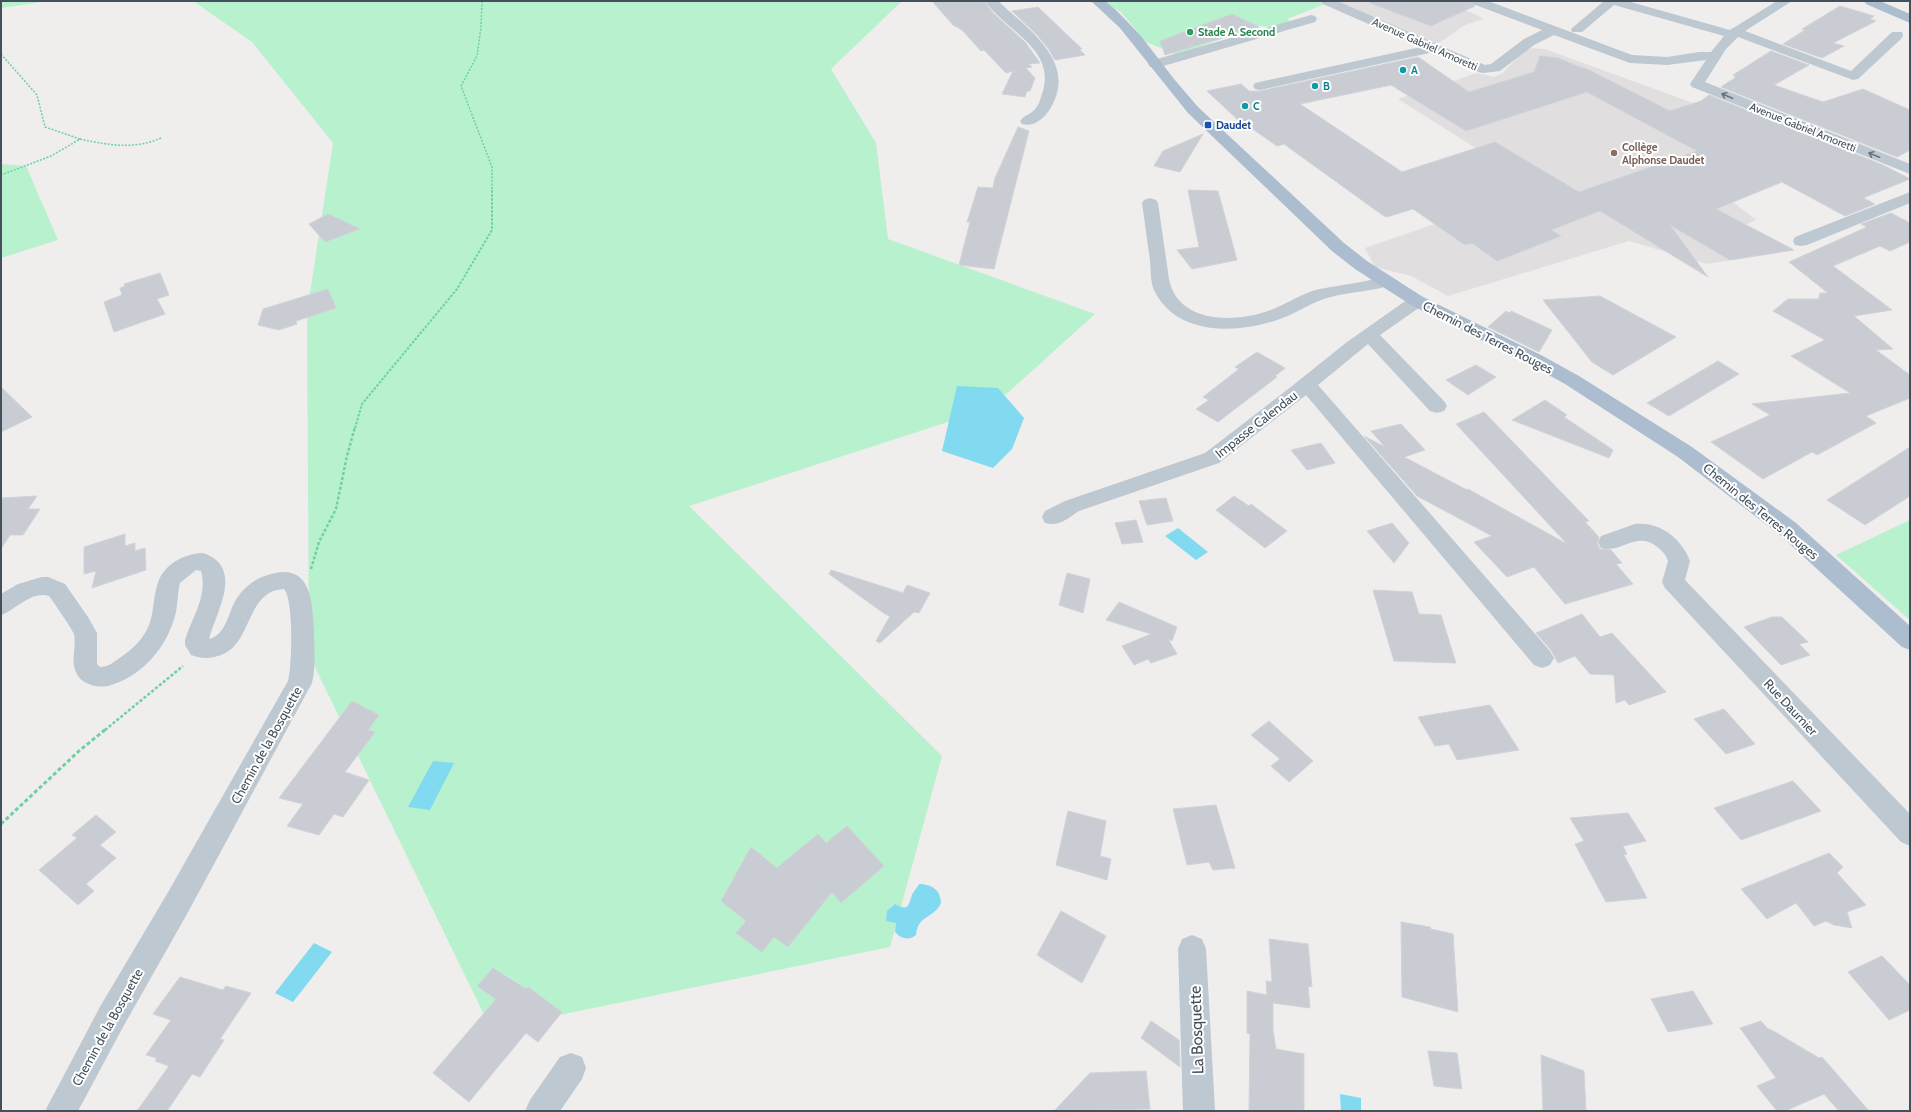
<svg xmlns="http://www.w3.org/2000/svg" width="1911" height="1112" font-family="Cabin,sans-serif">
<style>
.education{fill:#e1dedf}
.green{fill:#b8f1ce}
.water{fill:#82daf1}
.building{fill:#c9ccd2;stroke:#d1d3d9;fill-rule:evenodd}
.lines{fill:none;stroke-linecap:round;stroke-linejoin:round}
.path-far3{stroke:#6ed1a0;stroke-width:1.5;stroke-dasharray:2 1.5;stroke-linecap:butt}
.path-far2{stroke:#6ed1a0;stroke-width:2;stroke-dasharray:2.5 1.5;stroke-linecap:butt}
.path-far1{stroke:#6ed1a0;stroke-width:2.5;stroke-dasharray:3 2;stroke-linecap:butt}
.path{stroke:#6ed1a0;stroke-width:3;stroke-dasharray:4 2.5;stroke-linecap:butt}
.minor{fill:#bdc8d1;fill-rule:evenodd}
.major{fill:#abbdce;fill-rule:evenodd}
.oneway{stroke:#68757f}
.leisure-dot{fill:#2e9e5b;stroke:#fff;stroke-width:1.5}
.culture-dot{fill:#0f9aa8;stroke:#fff;stroke-width:1.5}
.transit-dot{fill:#1a4fb4;stroke:#fff;stroke-width:1.5}
.education-dot{fill:#8d6e63;stroke:#fff;stroke-width:1.5}
.labels{text-anchor:middle;stroke-width:4;stroke-linejoin:round;paint-order:stroke}
.far-leisure-label{font-size:11px;font-weight:bold;fill:#27864d;stroke:#fff;text-anchor:start}
.far-street-label{font-size:11px;fill:#44515c;stroke:#fff}
.far-culture-label{font-size:11px;font-weight:bold;fill:#0d838f;stroke:#fff;text-anchor:start}
.far-transit-label{font-size:11px;font-weight:bold;fill:#164399;stroke:#fff;text-anchor:start}
.far-education-label{font-size:11px;font-weight:bold;fill:#785e54;stroke:#fff;text-anchor:start}
.street-label{font-size:13px;fill:#44515c;stroke:#fff}
.near-street-label{font-size:16px;fill:#44515c;stroke:#fff}
</style>
<rect width="100%" height="100%" fill="#f0eded"/>
<g class="education">
<polygon points="1332,1 1439,1 1475,14 1483,19 1465,25 1436,45"/>
<polygon points="1531,48 1545,49 1745,122 1696,173 1756,220 1745,225 1794,250 1707,264 1629,241 1448,296 1411,276 1375,267 1365,248 1539,188 1398,99 1477,73 1494,77 1503,73 1523,51"/>
</g>
<g class="green">
<polygon points="1,1 48,1 1,8"/>
<polygon points="193,1 902,1 831,69 876,143 888,239 1095,314 991,408 689,506 942,756 890,947 491,1029 309,655 307,313 333,143 252,42"/>
<polygon points="1103,1 1322,1 1327,3 1287,19 1290,21 1274,27 1257,26 1177,55 1146,42 1121,12"/>
<polygon points="1,164 26,166 58,240 1,258"/>
<polygon points="1910,520 1910,620 1836,555"/>
</g>
<g class="water">
<polygon points="957,386 998,388 1024,418 1012,449 993,468 942,451"/>
<polygon points="1178,528 1208,552 1196,560 1165,536"/>
<polygon points="433,761 454,763 430,810 408,807"/>
<path d="M 919,884 C 931,884 941,890 941,903 C 934,919 918,914 916,935 C 909,941 901,939 895,932 L 896,923 L 886,921 L 887,911 L 895,904 C 908,911 908,907 912,895 C 913,892 917,888 919,884 Z"/>
<polygon points="314,943 332,952 293,1002 275,993"/>
<polygon points="1340,1094 1361,1098 1361,1111 1341,1111"/>
</g>
<g class="building">
<polygon points="932,1 984,1 993,13 1025,42 1040,63 1029,64 1032,67 1026,68 1035,78 1030,91 1027,91 1025,97 1002,94 1013,71 1006,73 984,50 981,51 962,30 953,25"/>
<polygon points="1370,1 1470,1 1475,6 1431,26 1370,3"/>
<polygon points="1840,6 1874,16 1870,19 1876,21 1833,43 1844,46 1822,58 1783,44 1805,30 1802,29"/>
<polygon points="1038,7 1082,49 1079,49 1085,55 1055,60 1048,48 1037,35 1012,11"/>
<polygon points="1232,14 1259,27 1165,55 1160,41"/>
<polygon points="1771,51 1809,65 1774,85 1823,102 1863,89 1910,110 1910,150 1897,157 1721,87 1736,77 1733,75"/>
<path d="M 1540,56 L 1558,58 L 1582,68 L 1585,68 L 1670,111 L 1701,101 L 1709,95 L 1883,165 L 1910,179 L 1863,198 L 1875,204 L 1845,216 L 1782,182 L 1716,209 L 1794,250 L 1730,260 L 1670,225 L 1708,277 L 1600,211 L 1551,230 L 1561,236 L 1497,261 L 1472,243 L 1465,245 L 1413,209 L 1390,216 L 1386,217 L 1381,214 L 1284,144 L 1277,146 L 1241,121 L 1239,121 L 1207,91 L 1241,84 L 1249,91 L 1260,91 L 1418,57 L 1469,92 L 1534,72 ZM 1391,85 L 1466,131 L 1587,92 L 1697,151 L 1579,192 L 1495,142 L 1402,172 L 1300,104 Z"/>
<polygon points="1018,127 1029,131 994,269 959,265 970,222 967,222 978,187 993,188 995,178"/>
<polygon points="1203,134 1180,172 1154,166 1163,151"/>
<polygon points="1188,190 1218,191 1237,260 1192,269 1177,250 1199,247"/>
<polygon points="1891,213 1910,223 1910,242 1890,251 1880,246 1833,266 1892,310 1854,316 1893,349 1876,350 1910,375 1910,398 1866,416 1876,423 1817,455 1812,452 1763,479 1711,442 1770,415 1752,404 1850,393 1791,356 1825,340 1773,311 1788,299 1819,299 1820,293 1828,293 1789,262 1867,227 1861,224"/>
<polygon points="328,214 360,229 325,242 309,224"/>
<polygon points="160,273 169,295 157,299 165,314 114,332 104,302 122,295 120,288 125,286 124,284"/>
<polygon points="328,289 336,308 296,321 297,324 279,330 258,325 263,309"/>
<polygon points="1600,296 1676,337 1613,375 1592,362 1543,300"/>
<polygon points="1506,311 1509,313 1511,311 1552,330 1539,352 1488,327"/>
<polygon points="1257,352 1285,368 1275,376 1277,377 1218,422 1196,409 1209,400 1203,397 1239,369 1235,367"/>
<polygon points="1718,361 1739,374 1669,416 1647,403"/>
<polygon points="1476,365 1496,377 1468,395 1446,380"/>
<polygon points="1,387 32,417 1,432"/>
<polygon points="1545,400 1567,415 1564,417 1613,450 1609,458 1512,420"/>
<polygon points="1484,412 1589,521 1585,522 1599,537 1597,543 1600,549 1611,550 1622,563 1616,564 1633,584 1565,604 1534,567 1507,577 1474,542 1492,536 1417,496 1364,436 1385,447 1371,431 1401,424 1425,450 1404,457 1467,490 1468,489 1567,544 1456,424"/>
<polygon points="1321,443 1335,463 1307,470 1291,450"/>
<polygon points="1910,447 1910,496 1865,525 1827,500"/>
<polygon points="37,496 28,509 40,509 23,535 10,535 1,549 1,498"/>
<polygon points="1234,496 1249,506 1251,504 1287,531 1265,548 1216,510"/>
<polygon points="1166,498 1173,521 1147,525 1139,501"/>
<polygon points="1136,520 1143,542 1122,544 1115,523"/>
<polygon points="1392,523 1409,543 1394,563 1367,531"/>
<polygon points="125,534 125,546 135,543 135,551 145,548 146,570 92,588 96,571 84,574 84,547"/>
<polygon points="831,570 903,593 907,585 930,593 919,613 914,612 880,643 876,641 890,616 885,614 829,574"/>
<polygon points="1067,573 1090,579 1083,613 1059,605"/>
<polygon points="1373,590 1412,592 1419,614 1441,615 1456,663 1394,661"/>
<polygon points="1119,602 1177,627 1172,641 1168,639 1177,654 1151,663 1148,659 1134,665 1122,646 1151,634 1106,620"/>
<polygon points="1582,614 1600,637 1612,633 1666,692 1629,705 1625,700 1616,703 1614,675 1590,674 1575,656 1558,663 1551,650 1536,633"/>
<polygon points="1772,617 1782,617 1808,642 1799,644 1810,655 1781,665 1744,627"/>
<polygon points="352,701 379,715 368,730 375,732 345,772 369,780 343,817 334,814 319,835 287,826 303,804 279,798"/>
<polygon points="1490,705 1519,750 1457,760 1449,744 1435,746 1418,717"/>
<polygon points="1724,709 1755,744 1726,754 1694,719"/>
<polygon points="1269,721 1313,761 1289,782 1271,766 1280,759 1251,735"/>
<polygon points="1793,781 1821,811 1741,840 1714,808"/>
<polygon points="1216,805 1235,868 1213,870 1209,862 1187,865 1173,809"/>
<polygon points="1068,811 1106,821 1100,856 1111,859 1107,880 1056,865"/>
<polygon points="1628,813 1646,841 1623,846 1627,854 1624,855 1647,898 1606,902 1575,844 1584,841 1570,818"/>
<polygon points="96,815 116,832 100,845 116,858 86,884 94,891 78,905 39,870 77,838 72,835"/>
<polygon points="847,826 884,866 841,903 832,892 788,947 774,937 762,952 736,933 746,921 721,901 751,847 777,868 818,834 826,843"/>
<polygon points="1829,853 1843,867 1837,873 1866,905 1847,912 1852,928 1834,925 1826,921 1814,926 1796,903 1767,919 1741,889"/>
<polygon points="1061,911 1106,936 1082,983 1037,955"/>
<polygon points="1401,922 1430,927 1431,929 1453,934 1458,1012 1402,997"/>
<polygon points="1269,939 1308,944 1312,987 1308,986 1310,1008 1273,1003 1273,1030 1276,1049 1304,1054 1304,1111 1249,1111 1250,1034 1247,1033 1247,991 1267,995 1266,981 1272,982"/>
<polygon points="1882,956 1910,985 1910,1010 1889,1020 1848,972"/>
<polygon points="493,968 526,989 528,987 562,1012 538,1042 526,1033 469,1102 433,1073 496,999 477,986"/>
<polygon points="180,977 223,990 226,986 251,993 220,1039 224,1040 200,1077 192,1074 167,1111 137,1111 169,1066 155,1061 157,1058 146,1055 171,1020 153,1014"/>
<polygon points="1693,991 1713,1024 1668,1032 1651,999"/>
<polygon points="1151,1021 1179,1040 1180,1067 1141,1038"/>
<polygon points="1761,1021 1767,1028 1775,1032 1819,1058 1822,1057 1869,1111 1839,1111 1824,1094 1785,1111 1777,1111 1757,1086 1776,1078 1740,1028"/>
<polygon points="1428,1051 1457,1053 1462,1089 1434,1086"/>
<polygon points="1541,1055 1584,1071 1586,1111 1543,1111"/>
<polygon points="1146,1071 1150,1109 1054,1111 1090,1073"/>
</g>
<g class="lines">
<g class="path-far3">
<polyline points="482,1 481,27 477,56 461,86 492,167 492,189"/>
<polyline points="1,54 37,95 45,127 80,139 51,156 1,175"/>
<path d="M 80,139 C 108,145 134,150 161,138"/>
</g>
<polyline class="path-far2" points="355,428 362,404 457,289 492,230 492,188"/>
<g class="path-far1">
<polyline points="311,569 319,542 336,509 347,456 355,427"/>
<polyline points="105,730 183,666"/>
</g>
<polyline class="path" points="1,824 79,751 106,729"/>
<g class="minor">
<path d="M 985,1 L 998,1 C 1029,30 1081,64 1048,112 C 1042,120 1033,127 1022,124 L 1020,121 C 1024,115 1032,114 1036,108 C 1040,103 1041,96 1043,91 C 1055,47 1005,31 985,1 Z"/>
<polygon points="1321,1 1337,1 1485,65 1491,64 1524,39 1542,30 1473,4 1471,1 1488,1 1632,55 1667,57 1699,52 1711,52 1724,36 1614,5 1582,32 1572,32 1571,29 1604,1 1627,1 1730,30 1777,1 1792,1 1745,31 1851,71 1892,32 1902,32 1903,35 1902,38 1858,79 1853,80 1738,37 1726,49 1705,82 1910,164 1910,174 1692,87 1690,84 1706,60 1667,65 1630,63 1554,35 1534,45 1500,71 1483,73 1478,72 1434,52 1260,90 1255,89 1253,86 1255,83 1421,47 1323,4"/>
<polygon points="1311,15 1315,16 1317,19 1315,22 1160,67 1150,67 1148,64 1150,61"/>
<polygon points="1910,192 1910,203 1807,245 1801,246 1795,245 1793,241 1795,237"/>
<path d="M 1150,198 L 1156,200 L 1158,203 L 1169,279 C 1177,322 1231,323 1265,312 C 1281,307 1296,297 1312,291 C 1330,286 1348,285 1366,281 C 1374,279 1380,275 1389,277 L 1392,281 L 1389,285 L 1381,288 C 1362,292 1342,293 1324,299 C 1308,304 1294,315 1277,320 C 1236,334 1176,336 1154,290 C 1150,281 1151,270 1150,260 C 1147,241 1145,222 1142,203 L 1144,200 Z"/>
<path d="M 1417,296 L 1423,297 L 1426,301 L 1423,305 L 1380,335 L 1444,401 L 1447,406 L 1444,411 L 1437,413 L 1430,411 L 1368,344 L 1318,385 L 1550,651 L 1554,658 L 1550,665 L 1542,668 L 1534,665 L 1306,395 L 1219,463 L 1079,511 C 1068,518 1059,527 1045,523 L 1042,517 L 1045,511 L 1065,501 L 1205,453 L 1292,386 L 1347,342 L 1411,297 Z"/>
<path d="M 1635,524 C 1660,521 1682,539 1690,561 L 1685,580 L 1910,814 L 1910,846 L 1901,842 L 1665,588 L 1662,582 L 1668,561 C 1666,555 1662,550 1656,546 C 1636,531 1621,554 1601,548 L 1598,542 L 1601,536 Z"/>
<path d="M 203,553 C 245,567 216,612 209,639 C 227,635 228,611 237,598 C 243,589 252,581 262,577 C 310,558 312,597 314,631 C 314,649 316,666 312,683 L 187,914 L 123,1027 L 78,1111 L 45,1111 L 101,1005 L 167,894 L 288,681 C 292,664 294,601 284,589 C 245,591 253,644 221,655 C 210,659 202,659 191,655 L 185,645 L 185,640 C 192,617 208,596 201,571 L 196,570 L 180,583 C 177,594 178,605 175,616 C 166,649 141,677 108,686 C 99,688 84,685 78,676 C 69,662 77,649 74,634 C 72,629 53,601 49,596 C 32,590 15,610 1,615 L 1,594 L 18,584 L 42,577 L 48,577 L 65,584 L 88,617 L 97,633 L 97,664 L 100,667 C 108,667 114,662 121,657 C 133,649 144,638 149,625 C 154,612 153,599 157,586 C 162,565 183,554 203,553 Z"/>
<polygon points="1192,935 1202,939 1206,949 1215,1111 1183,1111 1178,949 1182,939"/>
<polygon points="571,1053 582,1057 586,1068 582,1079 560,1111 525,1111 530,1100 560,1057"/>
</g>
<g class="major">
<polygon points="1091,1 1105,1 1116,10 1141,36 1174,79 1198,107 1344,243 1367,261 1423,297 1541,355 1579,376 1692,447 1796,523 1910,626 1910,650 1902,647 1780,535 1678,457 1565,384 1527,363 1411,305 1355,269 1332,251 1188,113 1120,28"/>
<polygon points="1864,1 1880,1 1910,14 1910,23 1866,4"/>
</g>
</g>
<defs><path id="oneway-shaft" d="M-6 0H5M1.5-3L5.5 0L1.5 3" fill="none" stroke-width="1.6" stroke-linecap="round" stroke-linejoin="round"/></defs>
<g class="oneway">
<use href="#oneway-shaft" transform="translate(1727 96) rotate(-157)"/>
<use href="#oneway-shaft" transform="translate(1874 155) rotate(-158)"/>
</g>
<circle class="leisure-dot" cx="1190" cy="32" r="4"/>
<g class="culture-dot">
<circle cx="1403" cy="70" r="4"/>
<circle cx="1315" cy="86" r="4"/>
<circle cx="1245" cy="106" r="4"/>
</g>
<rect class="transit-dot" x="1204" y="121" width="8" height="8" rx="2"/>
<circle class="education-dot" cx="1614" cy="153" r="4"/>
<g class="labels">
<g class="far-leisure-label">
<text x="1198" y="36">Stade A. Second</text>
</g>
<g class="far-street-label">
<text transform="translate(1425 44) rotate(24)" y="4">Avenue Gabriel Amoretti</text>
<text transform="translate(1803 127) rotate(22)" y="4">Avenue Gabriel Amoretti</text>
</g>
<g class="far-culture-label">
<text x="1411" y="74">A</text>
<text x="1323" y="90">B</text>
<text x="1253" y="110">C</text>
</g>
<g class="far-transit-label">
<text x="1216" y="129">Daudet</text>
</g>
<g class="far-education-label">
<text x="1622" y="151">Collège<tspan x="1622" dy="13">Alphonse Daudet</tspan></text>
</g>
<g class="street-label">
<text transform="translate(1488 337) rotate(27)" y="5">Chemin des Terres Rouges</text>
<text transform="translate(1256 424) rotate(-38)" y="5">Impasse Calendau</text>
<text transform="translate(1761 511) rotate(39)" y="5">Chemin des Terres Rouges</text>
<text transform="translate(1791 707) rotate(47)" y="5">Rue Daumier</text>
<text transform="translate(266 745) rotate(-61)" y="5">Chemin de la Bosquette</text>
<text transform="translate(107 1027) rotate(-61)" y="5">Chemin de la Bosquette</text>
</g>
<g class="near-street-label">
<text transform="translate(1196 1030) rotate(-92)" y="6">La Bosquette</text>
</g>
</g>
<rect width="1911" height="1112" fill="none" stroke="#44515c" stroke-width="4"/>
</svg>
